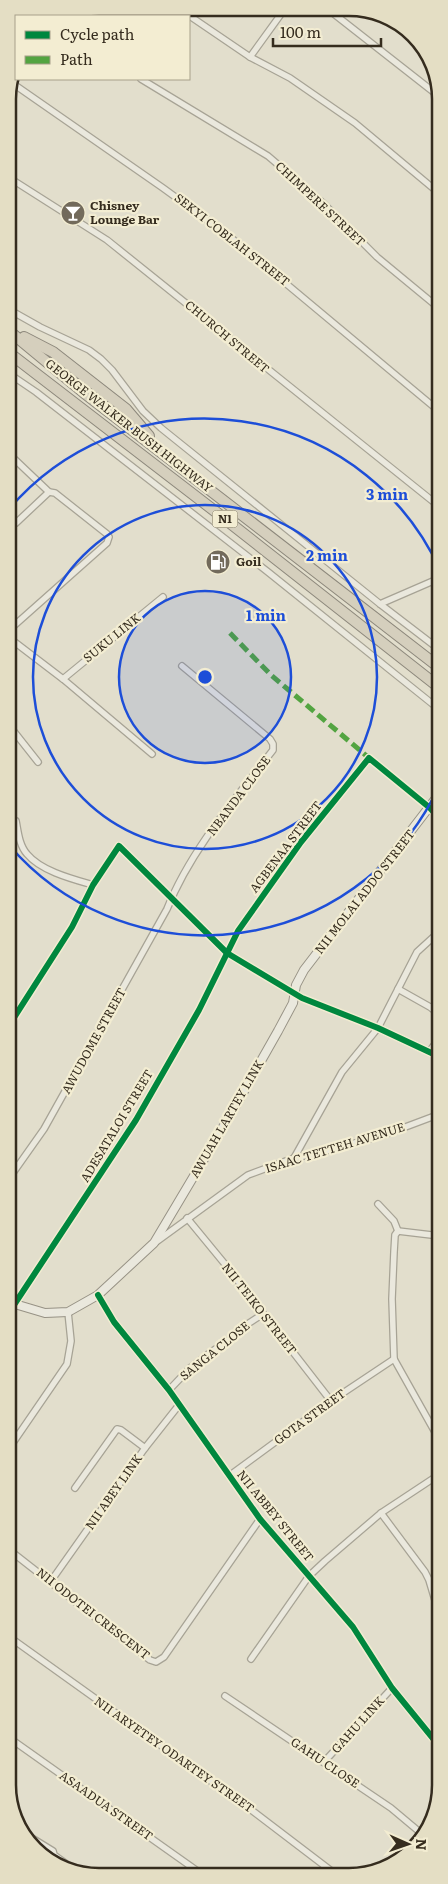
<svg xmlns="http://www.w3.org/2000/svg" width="448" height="1884" font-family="Literata,serif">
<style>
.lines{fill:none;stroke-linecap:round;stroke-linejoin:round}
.street-casing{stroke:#a7a395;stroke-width:8}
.secondary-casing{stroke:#979285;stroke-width:10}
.highway-casing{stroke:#8d887c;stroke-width:12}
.street{stroke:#eae8dd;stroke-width:5.5}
.secondary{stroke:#eae8dd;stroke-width:8}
.highway{stroke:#d5cfbd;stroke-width:10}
.quiet{stroke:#53a441;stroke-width:5;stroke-dasharray:10 5;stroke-linecap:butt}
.cycleway-casing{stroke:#f3edd2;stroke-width:9}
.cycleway{stroke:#00873e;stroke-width:6}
.ring{fill:none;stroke:#1d4ed8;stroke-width:2.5}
.labels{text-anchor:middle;stroke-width:4.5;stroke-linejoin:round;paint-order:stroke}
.shield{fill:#f3edd2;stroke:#6e6654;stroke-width:1}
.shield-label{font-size:11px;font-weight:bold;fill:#352c1e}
.street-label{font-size:12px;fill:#352c1e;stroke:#f3edd2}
.poi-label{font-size:12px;font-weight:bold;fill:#352c1e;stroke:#f3edd2;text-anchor:start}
.rim{fill:none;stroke:#352c1e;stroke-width:2.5}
.centre{fill:#1d4ed8;stroke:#f3edd2;stroke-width:2.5}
.ring-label{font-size:15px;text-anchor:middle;font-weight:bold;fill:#1d4ed8;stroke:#f3edd2;stroke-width:4.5;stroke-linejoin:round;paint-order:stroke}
</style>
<rect width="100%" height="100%" fill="#e2decc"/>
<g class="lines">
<defs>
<g id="street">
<polyline points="178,8 250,57 290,78 355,123 440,194"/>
<polyline points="329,10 440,97"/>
<polyline points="250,57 284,10"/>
<polyline points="141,79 268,156 323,203 377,257 440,309"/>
<polyline points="12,83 163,188 229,236 440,412"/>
<polyline points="8,177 107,240 440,507"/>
<polyline points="8,309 40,327 89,350 101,359 112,370 143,411 161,428 380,604 440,650"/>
<polyline points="8,373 36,392 268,572 440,710"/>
<polyline points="8,453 49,492 55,493 107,534 109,537 107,543 8,631"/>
<polyline points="8,528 16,523 49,492"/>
<polyline points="380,604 440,578"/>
<polyline points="8,637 63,679 152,754"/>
<polyline points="63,679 163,597"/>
<polyline points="8,724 38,762"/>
<path d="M 16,821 C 18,831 19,845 27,854 C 41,871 72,879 93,885"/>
<polyline points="398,989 430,1007 440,1015"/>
<polyline points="8,1027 72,927 93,885 119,846 227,953 302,998 378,1028 440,1057"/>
<polyline points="429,1052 440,1037"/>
<polyline points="294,1158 342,1072 378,1028 417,952 440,931"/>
<path d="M 8,1180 L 44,1129 L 167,909 C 190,851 235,799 273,750 L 273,744 L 270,739 L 182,666"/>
<polyline points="378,1204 394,1221 398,1231"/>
<polyline points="187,1218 224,1263 331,1401"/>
<polyline points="398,1231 395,1235 394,1252 392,1299 394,1359 440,1441"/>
<polyline points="398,1231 440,1236"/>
<polyline points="156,1242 248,1175 294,1158 322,1152 384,1135 440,1114"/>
<polyline points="98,1295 114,1322 169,1390 260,1519 353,1627 392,1688 440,1747"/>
<polyline points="8,1314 136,1120 199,1010 238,931 301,842 369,758 430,808 440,819"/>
<polyline points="169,1390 190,1368 211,1352 241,1332 246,1325 263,1314"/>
<polyline points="8,1450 67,1364 71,1341 68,1312"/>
<polyline points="229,1476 331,1401 394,1359"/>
<polyline points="75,1488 117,1429 121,1430 145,1448"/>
<polyline points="381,1513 425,1572 429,1580 440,1617"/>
<polyline points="8,1549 150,1660 156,1662 164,1657 260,1519"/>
<polyline points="51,1581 145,1448 179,1405"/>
<polyline points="8,1636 254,1812 338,1876"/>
<polyline points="251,1659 309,1576 325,1561 381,1513 440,1474"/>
<polyline points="225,1696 391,1808 422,1834"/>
<polyline points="8,1737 203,1875"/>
<polyline points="324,1762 392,1688"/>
<polyline points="27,1835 53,1851 54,1855 79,1873"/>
</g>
<polyline id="secondary" points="8,1302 45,1313 68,1312 98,1295 154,1243 235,1107 278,1031 293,1003 296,985 304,970 440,793"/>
<g id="highway">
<polyline points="8,330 83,392 440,668"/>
<polyline points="24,337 53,352 126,409 149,436"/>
<polyline points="8,352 216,512 440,688"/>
</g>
</defs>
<use href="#street" class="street-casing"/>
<use href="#secondary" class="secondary-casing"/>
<use href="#highway" class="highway-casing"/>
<use href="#street" class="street"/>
<use href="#secondary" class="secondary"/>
<use href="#highway" class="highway"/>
<polyline class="quiet" points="230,633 271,675 369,758"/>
<defs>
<g id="cycleway">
<polyline points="8,1027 72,927 93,885 119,846 227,953 302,998 378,1028 440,1057"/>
<polyline points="98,1295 114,1322 169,1390 260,1519 353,1627 392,1688 440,1747"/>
<polyline points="8,1314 136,1120 199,1010 238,931 301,842 369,758 430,808 440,819"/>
</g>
</defs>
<use href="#cycleway" class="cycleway-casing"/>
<use href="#cycleway" class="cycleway"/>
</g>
<circle cx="205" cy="677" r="86" fill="#1d4ed8" fill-opacity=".12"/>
<g class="ring">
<circle cx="205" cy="677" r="86"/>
<circle cx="205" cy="677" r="172"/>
<path d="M440 784A258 258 0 0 1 9 845M9 509A258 258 0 0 1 440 570"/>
</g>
<defs>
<symbol id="bar-disc" viewBox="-11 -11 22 22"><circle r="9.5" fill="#726a5b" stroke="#f3edd2"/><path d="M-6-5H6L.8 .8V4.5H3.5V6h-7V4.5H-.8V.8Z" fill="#fff"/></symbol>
<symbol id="fuel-disc" viewBox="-11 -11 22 22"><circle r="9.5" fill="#726a5b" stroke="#f3edd2"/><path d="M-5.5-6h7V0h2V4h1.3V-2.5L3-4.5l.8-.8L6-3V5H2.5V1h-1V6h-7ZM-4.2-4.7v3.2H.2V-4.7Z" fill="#fff"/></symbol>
</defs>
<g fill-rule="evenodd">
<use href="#bar-disc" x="59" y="199" width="28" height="28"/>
<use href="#fuel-disc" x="204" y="548" width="28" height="28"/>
</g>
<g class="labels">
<rect class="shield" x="212.5" y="510.5" width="25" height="17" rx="4"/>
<g class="shield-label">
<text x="225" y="523">N1</text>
</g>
<g class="street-label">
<text transform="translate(320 204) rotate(43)" y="4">CHIMPERE STREET</text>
<text transform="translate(232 240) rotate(38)" y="4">SEKYI COBLAH STREET</text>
<text transform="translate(227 337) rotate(40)" y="4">CHURCH STREET</text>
<text transform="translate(129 426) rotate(38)" y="4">GEORGE WALKER BUSH HIGHWAY</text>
<text transform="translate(112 638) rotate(-39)" y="4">SUKU LINK</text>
<text transform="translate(239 796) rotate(-53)" y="4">NBANDA CLOSE</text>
<text transform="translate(286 847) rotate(-53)" y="4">AGBENAA STREET</text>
<text transform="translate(365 892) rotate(-52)" y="4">NII MOLAI ADDO STREET</text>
<text transform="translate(94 1041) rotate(-61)" y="4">AWUDOME STREET</text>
<text transform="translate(227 1119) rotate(-60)" y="4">AWUAH LARTEY LINK</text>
<text transform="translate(117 1126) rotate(-59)" y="4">ADESATALOI STREET</text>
<text transform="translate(335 1148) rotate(-17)" y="4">ISAAC TETTEH AVENUE</text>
<text transform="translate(259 1309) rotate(52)" y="4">NII TEIKO STREET</text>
<text transform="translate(215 1351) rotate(-39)" y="4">SANGA CLOSE</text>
<text transform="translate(310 1417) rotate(-36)" y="4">GOTA STREET</text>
<text transform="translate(114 1492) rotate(-55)" y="4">NII ABEY LINK</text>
<text transform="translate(275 1516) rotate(51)" y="4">NII ABBEY STREET</text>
<text transform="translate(93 1614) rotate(38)" y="4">NII ODOTEI CRESCENT</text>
<text transform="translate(358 1725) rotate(-48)" y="4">GAHU LINK</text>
<text transform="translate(174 1755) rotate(35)" y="4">NII ARYETEY ODARTEY STREET</text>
<text transform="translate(325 1763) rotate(34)" y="4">GAHU CLOSE</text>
<text transform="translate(106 1806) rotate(35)" y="4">ASAADUA STREET</text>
</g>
<g class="poi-label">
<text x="90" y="210">Chisney<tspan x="90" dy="14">Lounge Bar</tspan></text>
<text x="236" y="566">Goil</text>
</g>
</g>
<path d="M0 0H448V1884H0ZM99 16H349A83 83 0 0 1 432 99V1785A83 83 0 0 1 349 1868H99A83 83 0 0 1 16 1785V99A83 83 0 0 1 99 16Z" fill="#e4dec4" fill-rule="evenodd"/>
<path class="rim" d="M99 16H349A83 83 0 0 1 432 99V1785A83 83 0 0 1 349 1868H99A83 83 0 0 1 16 1785V99A83 83 0 0 1 99 16Z"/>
<circle cx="205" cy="677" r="8" class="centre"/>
<g class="ring-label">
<text x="387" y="500">3 min</text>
<text x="327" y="561">2 min</text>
<text x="266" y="621">1 min</text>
</g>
<rect x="15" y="15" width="175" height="65" fill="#f3edd2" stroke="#a7a08a"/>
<rect x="25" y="31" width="25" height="8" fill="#00873e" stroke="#a7a08a"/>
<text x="60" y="40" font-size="15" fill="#352c1e">Cycle path</text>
<rect x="25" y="56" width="25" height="8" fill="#53a441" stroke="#a7a08a"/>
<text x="60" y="65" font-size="15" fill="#352c1e">Path</text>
<g transform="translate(408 1844) rotate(92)" stroke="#f3edd2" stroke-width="4" paint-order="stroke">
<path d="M0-4L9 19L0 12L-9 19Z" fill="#352c1e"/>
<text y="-8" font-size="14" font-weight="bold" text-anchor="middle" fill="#352c1e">N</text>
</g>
<path d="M273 38v8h108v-8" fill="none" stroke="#352c1e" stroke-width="2.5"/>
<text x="280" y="38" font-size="15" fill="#352c1e" stroke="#f3edd2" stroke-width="4" paint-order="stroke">100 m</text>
</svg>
